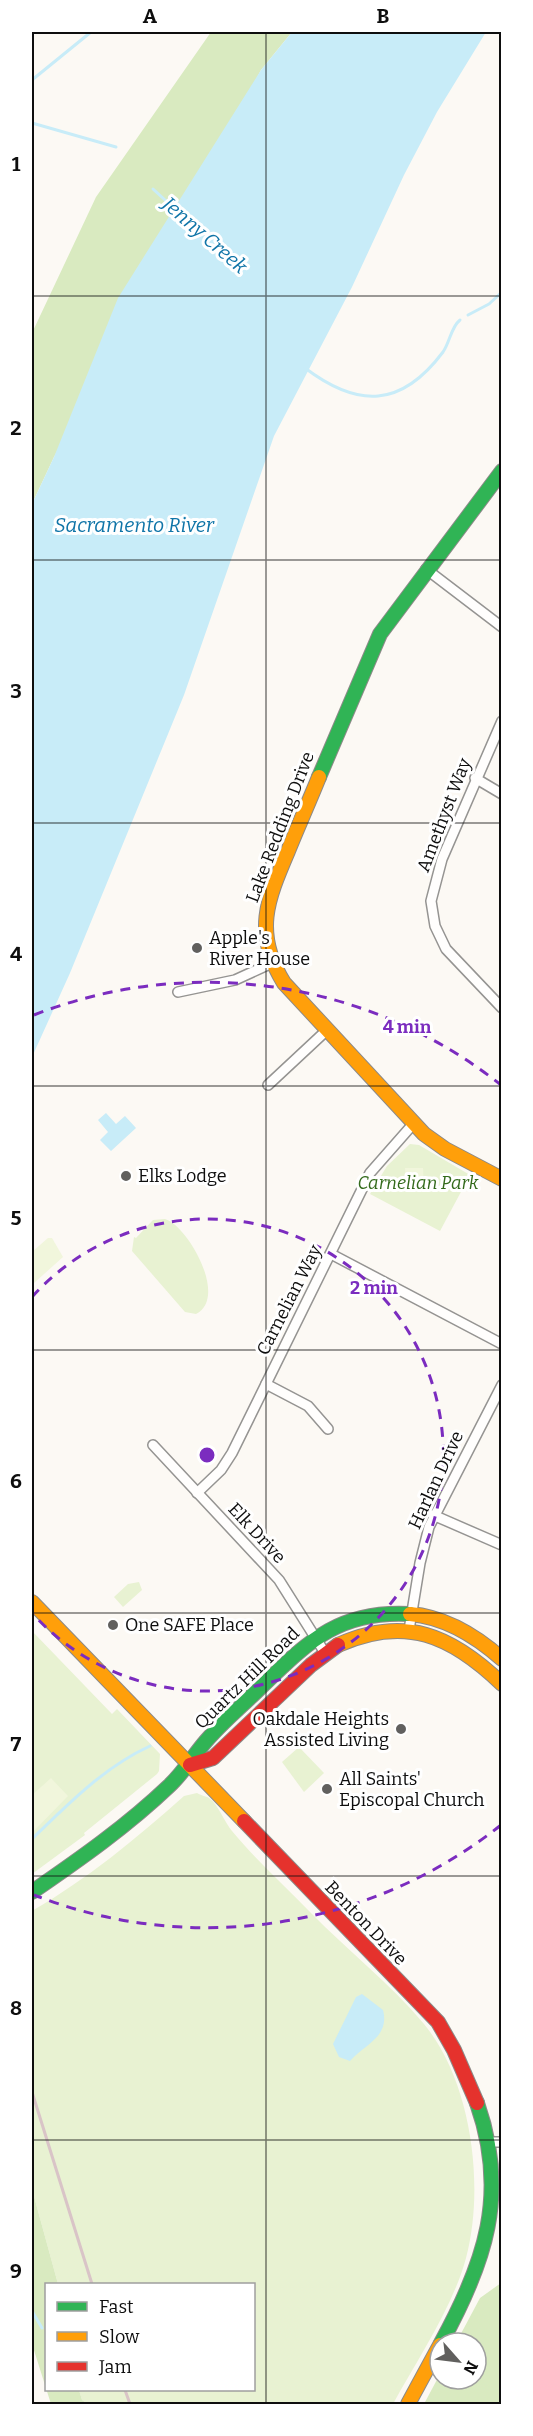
<svg xmlns="http://www.w3.org/2000/svg" width="533" height="2436" font-family="Bitter,serif">
<style>
.green{fill:#e8f2d2}
.forest{fill:#d9eac0}
.pitch{fill:#f1f6dc}
.water{fill:#c8ecf8}
.lines{fill:none;stroke-linecap:round;stroke-linejoin:round}
.stream{stroke:#c8ecf8;stroke-width:3}
.street-casing{stroke:#959492;stroke-width:12}
.fast-casing{stroke:#8c8a88;stroke-width:16}
.slow-casing{stroke:#8c8a88;stroke-width:16}
.jam-casing{stroke:#8c8a88;stroke-width:16}
.street{stroke:#fffefd;stroke-width:9}
.fast{stroke:#30b455;stroke-width:14}
.slow{stroke:#ff9f0a;stroke-width:14}
.jam{stroke:#e5322d;stroke-width:14}
.rail{stroke:#d9c4c7;stroke-width:3}
.grid{fill:none;stroke:#0e0e0e;stroke-width:1.5;stroke-opacity:0.55}
.ring{fill:none;stroke:#7b2cbf;stroke-width:3;stroke-dasharray:10 8}
.poi-dot{fill:#61605e;stroke:#fff;stroke-width:2}
.labels{text-anchor:middle;stroke-width:6;stroke-linejoin:round;paint-order:stroke}
.street-label{font-size:18px;fill:#0e0e0e;stroke:#fff}
.poi-label{font-size:18px;fill:#0e0e0e;stroke:#fff;text-anchor:start}
.park-label{font-size:18px;font-style:italic;fill:#336a1b;stroke:#fff}
.water-label{font-size:20px;font-style:italic;fill:#1075a8;stroke:#fff}
.centre{fill:#7b2cbf;stroke:#fff;stroke-width:3}
.ring-label{font-size:18px;text-anchor:middle;font-weight:bold;fill:#7b2cbf;stroke:#fff;stroke-width:6;stroke-linejoin:round;paint-order:stroke}
.neatline{fill:none;stroke:#0e0e0e;stroke-width:2}
.grid-label{font-size:20px;text-anchor:middle;font-weight:bold;fill:#0e0e0e}
</style>
<rect width="100%" height="100%" fill="#fcf9f4"/>
<g class="green">
<polygon points="410,1144 419,1145 470,1175 440,1231 370,1194 387,1166"/>
<path d="M 165,1219 C 187,1225 229,1297 196,1314 L 185,1312 L 132,1251 L 134,1237 L 136,1238 L 153,1220 Z"/>
<polygon points="139,1582 142,1590 123,1607 114,1597 128,1584"/>
<polygon points="32,1631 112,1714 117,1709 160,1754 159,1771 157,1774 84,1833 85,1835 32,1874"/>
<polygon points="299,1747 324,1773 304,1792 282,1762"/>
<path d="M 197,1793 C 200,1795 208,1797 209,1798 C 218,1804 225,1823 232,1831 C 256,1860 285,1886 311,1913 C 348,1951 390,1983 424,2024 C 472,2082 485,2187 466,2258 C 453,2307 417,2360 393,2404 L 88,2404 L 82,2400 L 79,2390 L 254,2390 L 254,2284 L 58,2284 L 32,2189 L 32,1911 C 87,1879 136,1839 184,1796 Z"/>
</g>
<g class="forest">
<polygon points="211,32 292,32 261,70 54,457 32,504 32,333 96,197"/>
<polygon points="32,2189 58,2284 46,2284 46,2390 79,2390 82,2400 88,2404 51,2404 32,2344"/>
<polygon points="501,2283 501,2404 424,2404 440,2374 440,2379 476,2379 476,2343 456,2343 480,2298"/>
</g>
<g class="pitch">
<polygon points="405,1168 423,1168 424,1186 406,1186"/>
<polygon points="48,1238 52,1238 63,1257 34,1283 32,1252"/>
<polygon points="51,1778 68,1796 32,1833 32,1795"/>
</g>
<g class="water">
<polygon points="292,32 486,32 437,112 404,175 352,287 274,436 184,695 70,973 32,1057 32,504 54,457 118,298 261,70"/>
<polygon points="106,1113 116,1124 125,1116 136,1128 111,1151 100,1140 108,1132 98,1120"/>
<path d="M 362,1994 L 383,2010 C 390,2037 365,2044 350,2061 L 339,2057 L 333,2044 L 356,1997 Z"/>
</g>
<g class="lines">
<g class="stream">
<polyline points="32,80 91,32"/>
<polyline points="32,123 116,147"/>
<polyline points="153,189 176,210"/>
<polyline points="468,315 489,304 502,292"/>
<path d="M 305,368 C 358,408 401,408 443,352 C 450,342 451,327 460,320"/>
<path d="M 32,1839 C 67,1805 104,1767 150,1746"/>
<polyline points="32,2311 42,2328"/>
</g>
<defs>
<g id="street">
<polyline points="426,569 502,627"/>
<polyline points="502,721 442,859 431,901 435,926 446,949 502,1008"/>
<polyline points="475,778 502,794"/>
<polyline points="178,992 235,980 272,963"/>
<polyline points="268,1085 327,1030"/>
<polyline points="331,1254 502,1344"/>
<polyline points="266,1384 308,1406 328,1429"/>
<polyline points="153,1445 279,1580 325,1653"/>
<polyline points="197,1493 221,1470 232,1453 370,1173 414,1123"/>
<polyline points="433,1515 502,1545"/>
<polyline points="409,1630 420,1563 429,1527 502,1385"/>
<polyline points="487,2142 502,2142"/>
</g>
<g id="fast">
<polyline points="319,777 380,634 502,471"/>
<path d="M 32,1892 C 80,1859 127,1826 169,1786 C 184,1772 193,1756 206,1741 C 223,1721 243,1705 261,1687 C 309,1641 339,1610 410,1614"/>
<path d="M 441,2343 C 485,2263 509,2194 477,2103"/>
</g>
<g id="slow">
<path d="M 319,777 C 309,802 298,826 288,851 C 267,900 253,933 284,983 L 424,1134 L 445,1149 L 502,1179"/>
<polyline points="32,1602 244,1821"/>
<path d="M 410,1614 C 446,1617 476,1636 502,1659"/>
<path d="M 338,1645 C 405,1615 451,1635 502,1684"/>
<polyline points="408,2404 440,2345"/>
</g>
<g id="jam">
<polyline points="190,1765 213,1758 311,1665 338,1645"/>
<polyline points="244,1821 438,2022 454,2050 477,2103"/>
</g>
</defs>
<use href="#street" class="street-casing"/>
<use href="#fast" class="fast-casing"/>
<use href="#slow" class="slow-casing"/>
<use href="#jam" class="jam-casing"/>
<use href="#street" class="street"/>
<use href="#fast" class="fast"/>
<use href="#slow" class="slow"/>
<use href="#jam" class="jam"/>
<g class="rail">
<polyline points="32,2092 92,2284"/>
<polyline points="125,2390 130,2404"/>
</g>
</g>
<path class="grid" d="M 266,32 L 266,2404M 32,296 L 502,296M 32,560 L 502,560M 32,823 L 502,823M 32,1086 L 502,1086M 32,1350 L 502,1350M 32,1613 L 502,1613M 32,1876 L 502,1876M 32,2140 L 502,2140"/>
<g class="ring">
<path d="M32 1297A236 236 0 1 1 32 1613"/>
<path d="M501 1825A473 473 0 0 1 34 1895M34 1015A473 473 0 0 1 501 1085"/>
</g>
<g class="poi-dot">
<circle cx="197" cy="948" r="6"/>
<circle cx="126" cy="1176" r="6"/>
<circle cx="113" cy="1625" r="6"/>
<circle cx="401" cy="1729" r="6"/>
<circle cx="327" cy="1789" r="6"/>
</g>
<g class="labels">
<g class="street-label">
<text transform="translate(444 815) rotate(-69)" y="6">Amethyst Way</text>
<text transform="translate(280 827) rotate(-69)" y="6">Lake Redding Drive</text>
<text transform="translate(289 1300) rotate(-63)" y="6">Carnelian Way</text>
<text transform="translate(436 1480) rotate(-65)" y="6">Harlan Drive</text>
<text transform="translate(257 1533) rotate(47)" y="6">Elk Drive</text>
<text transform="translate(247 1678) rotate(-44)" y="6">Quartz Hill Road</text>
<text transform="translate(366 1923) rotate(46)" y="6">Benton Drive</text>
</g>
<g class="poi-label">
<text x="209" y="944">Apple's<tspan x="209" dy="21">River House</tspan></text>
<text x="138" y="1182">Elks Lodge</text>
<text x="125" y="1631">One SAFE Place</text>
<text x="389" y="1725" text-anchor="end">Oakdale Heights<tspan x="389" dy="21">Assisted Living</tspan></text>
<text x="339" y="1785">All Saints'<tspan x="339" dy="21">Episcopal Church</tspan></text>
</g>
<g class="park-label">
<text x="418" y="1189">Carnelian Park</text>
</g>
<g class="water-label">
<text transform="translate(205 235) rotate(41)" y="7">Jenny Creek</text>
<text x="134" y="532">Sacramento River</text>
</g>
</g>
<circle cx="207" cy="1455" r="9" class="centre"/>
<g class="ring-label">
<text x="407" y="1033">4 min</text>
<text x="374" y="1294">2 min</text>
</g>
<rect width="533" height="2436" fill="none" stroke="#ffffff" stroke-width="66"/>
<rect x="45" y="2283" width="210" height="108" fill="#ffffff" stroke="#9f9f9f" stroke-width="1.5"/>
<rect x="57" y="2302" width="30" height="9" fill="#30b455" stroke="#9f9f9f" stroke-width="1.5"/>
<text x="99" y="2313" font-size="18" fill="#0e0e0e">Fast</text>
<rect x="57" y="2332" width="30" height="9" fill="#ff9f0a" stroke="#9f9f9f" stroke-width="1.5"/>
<text x="99" y="2343" font-size="18" fill="#0e0e0e">Slow</text>
<rect x="57" y="2362" width="30" height="9" fill="#e5322d" stroke="#9f9f9f" stroke-width="1.5"/>
<text x="99" y="2373" font-size="18" fill="#0e0e0e">Jam</text>
<g transform="translate(458 2361) rotate(118)"><circle r="28" fill="#ffffff" stroke="#9f9f9f" stroke-width="1.5"/>
<path d="M0-4.5L10 22L0 15L-10 22Z" fill="#61605e"/>
<text y="-9" font-size="16" font-weight="bold" text-anchor="middle" fill="#0e0e0e">N</text>
</g>
<rect x="33" y="33" width="467" height="2370" class="neatline"/>
<g class="grid-label">
<text x="150" y="23">A</text>
<text x="383" y="23">B</text>
<text x="16" y="171">1</text>
<text x="16" y="435">2</text>
<text x="16" y="698">3</text>
<text x="16" y="961">4</text>
<text x="16" y="1225">5</text>
<text x="16" y="1488">6</text>
<text x="16" y="1751">7</text>
<text x="16" y="2015">8</text>
<text x="16" y="2278">9</text>
</g>
</svg>
